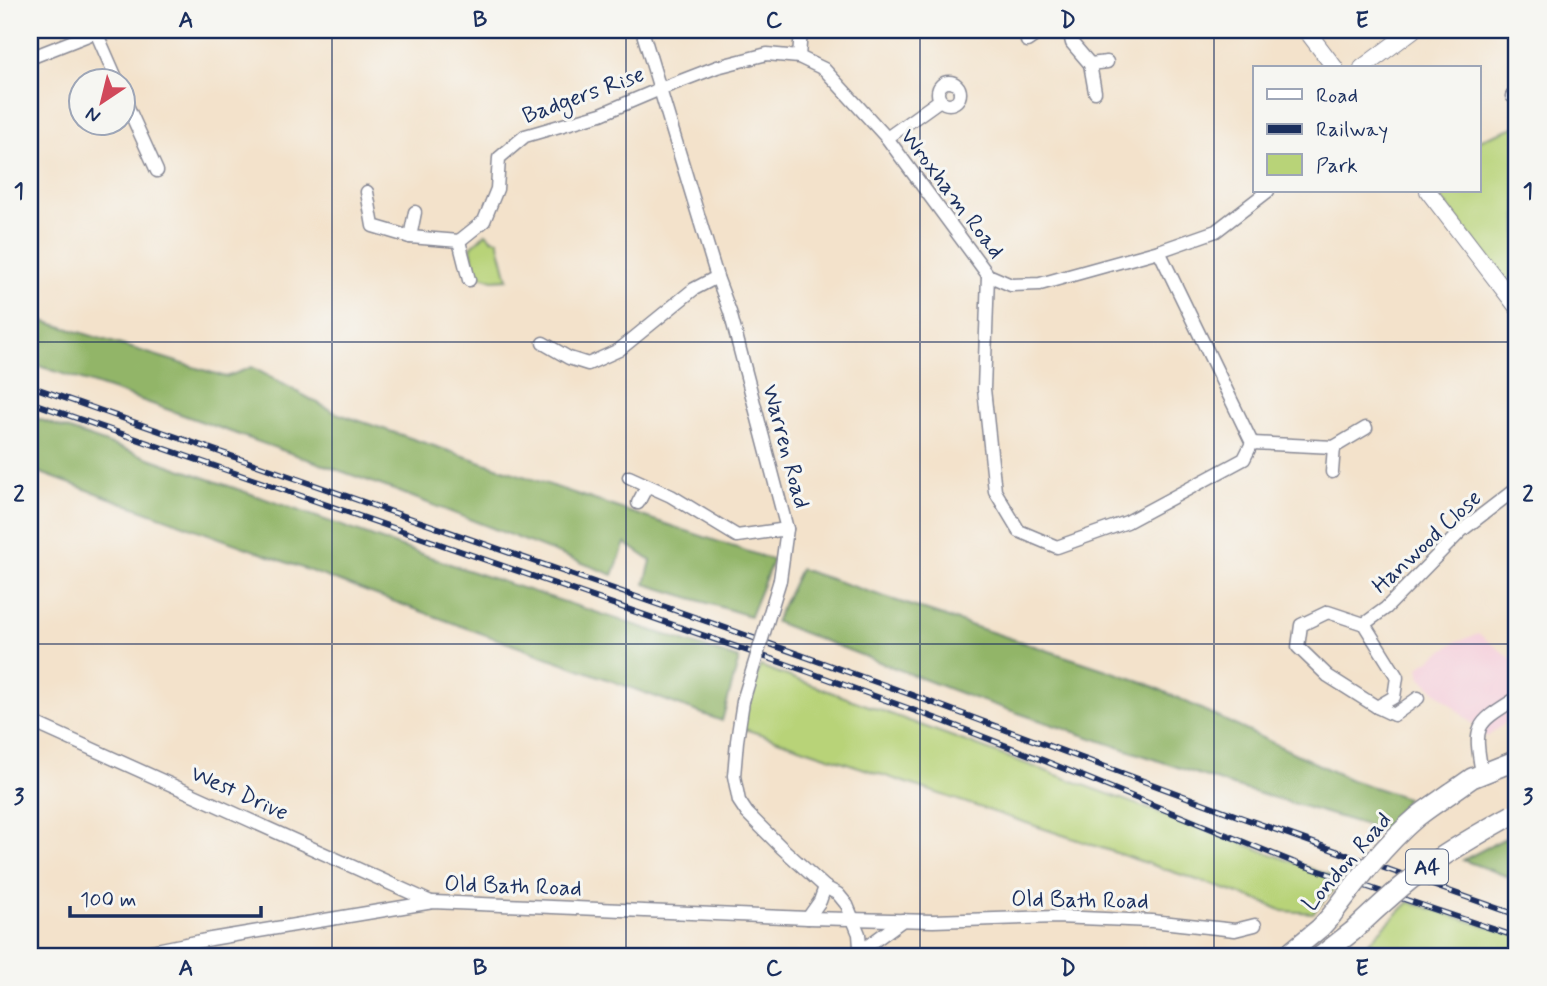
<svg xmlns="http://www.w3.org/2000/svg" width="1547" height="986" font-family="Mynerve,sans-serif">
<style>
.built{fill:#f5cfdb}
.green{fill:#b8d378;stroke:#6a816b;stroke-width:2}
.forest{fill:#92b568;stroke:#567263;stroke-width:2}
.lines{fill:none;stroke-linecap:round;stroke-linejoin:round}
.minor-casing{stroke:#878894;stroke-width:15}
.tertiary-casing{stroke:#878894;stroke-width:18}
.primary-casing{stroke:#878894;stroke-width:22}
.minor{stroke:#fff;stroke-width:12}
.tertiary{stroke:#fff;stroke-width:16}
.primary{stroke:#fff;stroke-width:19}
.rail-casing{stroke:#1b2f5e;stroke-width:6}
.rail{stroke:#f6f6f2;stroke-width:3.5;stroke-dasharray:10;stroke-linecap:butt}
.minor-bridge-casing{stroke:#878894;stroke-width:15;stroke-linecap:butt}
.primary-bridge-casing{stroke:#878894;stroke-width:22;stroke-linecap:butt}
.minor-bridge{stroke:#fff;stroke-width:12}
.primary-bridge{stroke:#fff;stroke-width:19}
.grid{fill:none;stroke:#1b2f5e;stroke-width:2;stroke-opacity:0.55}
.labels{text-anchor:middle;stroke-width:6;stroke-linejoin:round;paint-order:stroke}
.shield{fill:#f6f6f2;stroke:#5d6b8a;stroke-width:2}
.shield-label{font-size:21px;font-weight:bold;fill:#1b2f5e}
.street-label{font-size:23px;fill:#1b2f5e;stroke:#f6f6f2}
.neatline{fill:none;stroke:#1b2f5e;stroke-width:2.5}
.grid-label{font-size:23px;text-anchor:middle;font-weight:bold;fill:#1b2f5e}
</style>
<rect width="100%" height="100%" fill="#f6f6f2"/>
<filter id="ink" filterUnits="userSpaceOnUse"><feTurbulence type="fractalNoise" baseFrequency=".0143" numOctaves="2"/><feDisplacementMap in="SourceGraphic" scale="14" xChannelSelector="R" yChannelSelector="G"/><feConvolveMatrix kernelMatrix="1 2 1 2 8 2 1 2 1" color-interpolation-filters="sRGB"/></filter>
<filter id="wash" filterUnits="userSpaceOnUse"><feTurbulence type="fractalNoise" baseFrequency=".00686" numOctaves="4" result="noise"/><feDisplacementMap in="SourceGraphic" scale="28" xChannelSelector="R" yChannelSelector="G"/><feGaussianBlur stdDeviation="1.57" result="paint"/><feColorMatrix in="noise" values="0 0 0 0 0 0 0 0 0 0 0 0 0 0 0 0 0 1.4 0 .05"/><feComposite in="paint" operator="in"/></filter>
<g filter="url(#wash)">
<rect width="100%" height="100%" fill="#f3e2cb"/>
<polygon class="built" points="1479,634 1517,663 1517,714 1487,737 1421,678 1419,667 1457,641"/>
<g class="green">
<polygon points="1517,126 1517,295 1435,191 1479,191 1479,140"/>
<polygon points="486,233 492,239 498,240 508,279 493,280 475,274 471,247"/>
<polygon points="760,666 1342,880 1313,913 1283,911 1260,901 742,728"/>
<polygon points="1409,902 1517,936 1517,956 1382,956 1364,947"/>
</g>
<g class="forest">
<polygon points="30,317 226,377 252,367 336,413 773,560 750,616 645,584 651,561 625,543 613,575 397,491 121,393 30,363"/>
<polygon points="30,416 467,570 739,659 722,721 30,469"/>
<polygon points="800,569 1146,683 1351,780 1407,798 1384,830 1233,786 965,695 775,622"/>
<polygon points="1517,832 1517,880 1463,860"/>
</g>
</g>
<g filter="url(#ink)">
<g class="lines">
<defs>
<g id="minor">
<polyline points="642,30 717,277 730,312 787,529 780,580"/>
<polyline points="1069,30 1072,43 1090,64 1107,62"/>
<polyline points="96,32 117,80"/>
<polyline points="1027,41 1043,30 1047,30"/>
<polyline points="799,57 801,30"/>
<polyline points="30,58 101,30"/>
<polyline points="1090,64 1095,92"/>
<circle cx="949" cy="93" r="11"/>
<polyline points="122,94 157,171"/>
<polyline points="1512,96 1517,94"/>
<polyline points="887,138 940,100"/>
<polyline points="367,192 373,226 410,237 459,241 484,221 497,189 499,158 525,136 601,114 660,89 717,67 767,54 799,57 824,69 887,138 988,275 1011,285 1040,284 1159,251 1216,231 1268,191"/>
<polyline points="410,237 415,212"/>
<polyline points="459,241 469,280"/>
<polyline points="988,275 984,389 995,491 1019,531 1057,547 1127,522 1244,459 1252,443 1159,251"/>
<polyline points="543,343 569,358 588,364 619,350 694,289 717,277"/>
<polyline points="1252,443 1334,447 1366,428"/>
<polyline points="1332,472 1334,447"/>
<polyline points="629,477 671,496 737,536 787,529"/>
<polyline points="638,503 647,486"/>
<polygon points="1328,612 1364,624 1397,677 1394,697 1377,707 1328,676 1298,647 1301,625"/>
<polyline points="1364,624 1386,608 1461,531 1517,488"/>
<polyline points="743,701 737,741 734,776 739,801 747,813 782,848 825,887 838,894 847,905 859,934 860,947 856,956"/>
<polyline points="1377,707 1394,715 1418,698"/>
<polyline points="30,721 431,902"/>
<path d="M 1482,773 C 1473,723 1476,724 1517,698"/>
<polyline points="808,918 820,901 825,887"/>
<polyline points="858,953 903,920"/>
<polyline points="126,956 211,939 433,902 808,918 933,921 1057,917 1152,921 1235,930 1255,925"/>
</g>
<g id="tertiary">
<polyline points="1306,30 1335,68"/>
<polyline points="1362,68 1413,30"/>
<polyline points="1428,191 1517,307"/>
</g>
<g id="primary">
<polyline points="1452,792 1472,778 1517,760"/>
<polyline points="1286,956 1320,928 1331,916"/>
<polyline points="1321,956 1353,931"/>
</g>
</defs>
<use href="#minor" class="minor-casing"/>
<use href="#tertiary" class="tertiary-casing"/>
<use href="#primary" class="primary-casing"/>
<use href="#minor" class="minor"/>
<use href="#tertiary" class="tertiary"/>
<use href="#primary" class="primary"/>
<defs>
<g id="rail">
<polyline points="30,386 720,626 901,691 1243,818 1517,915"/>
<polyline points="30,402 806,671 943,721 1045,761 1293,862 1517,937"/>
</g>
</defs>
<use href="#rail" class="rail-casing"/>
<use href="#rail" class="rail"/>
<defs>
<polyline id="minor-bridge" points="743,701 780,580"/>
<g id="primary-bridge">
<path d="M 1331,916 C 1357,881 1383,846 1417,817 C 1428,808 1441,800 1452,792"/>
<path d="M 1353,931 C 1375,910 1398,888 1423,870 C 1451,849 1482,832 1512,815"/>
</g>
</defs>
<use href="#minor-bridge" class="minor-bridge-casing"/>
<use href="#primary-bridge" class="primary-bridge-casing"/>
<use href="#minor-bridge" class="minor-bridge"/>
<use href="#primary-bridge" class="primary-bridge"/>
</g>
</g>
<path class="grid" d="M 332,30 L 332,956M 626,30 L 626,956M 920,30 L 920,956M 1214,30 L 1214,956M 30,342 L 1517,342M 30,644 L 1517,644"/>
<g class="labels">
<rect class="shield" x="1406" y="849.5" width="42" height="35" rx="5"/>
<g class="shield-label">
<text x="1427" y="874">A4</text>
</g>
<g class="street-label">
<text transform="translate(583 94) rotate(-20)" y="8">Badgers Rise</text>
<text transform="translate(953 193) rotate(53)" y="8">Wroxham Road</text>
<text transform="translate(787 446) rotate(75)" y="8">Warren Road</text>
<text transform="translate(1426 541) rotate(-43)" y="8">Hanwood Close</text>
<text transform="translate(240 792) rotate(24)" y="8">West Drive</text>
<text transform="translate(1346 861) rotate(-49)" y="8">London Road</text>
<text transform="translate(513 885) rotate(2)" y="8">Old Bath Road</text>
<text transform="translate(1080 899) rotate(1)" y="8">Old Bath Road</text>
</g>
</g>
<rect width="1547" height="986" fill="none" stroke="#f6f6f2" stroke-width="77"/>
<rect x="1253" y="66" width="228" height="126" fill="#f6f6f2" stroke="#9ea6b7" stroke-width="2"/>
<rect x="1267" y="89" width="35" height="10" fill="#ffffff" stroke="#9ea6b7" stroke-width="2"/>
<text x="1316" y="102" font-size="21" fill="#1b2f5e">Road</text>
<rect x="1267" y="124" width="35" height="10" fill="#1b2f5e" stroke="#9ea6b7" stroke-width="2"/>
<text x="1316" y="136" font-size="21" fill="#1b2f5e">Railway</text>
<rect x="1267" y="154" width="35" height="21" fill="#b8d378" stroke="#9ea6b7" stroke-width="2"/>
<text x="1316" y="172" font-size="21" fill="#1b2f5e">Park</text>
<g transform="translate(102 102) rotate(215)"><circle r="33" fill="#f6f6f2" stroke="#9ea6b7" stroke-width="2"/>
<path d="M0-5L12 26L0 18L-12 26Z" fill="#d1495b"/>
<text y="-10" font-size="19" font-weight="bold" text-anchor="middle" fill="#1b2f5e">N</text>
</g>
<path d="M70 906v10h191v-10" fill="none" stroke="#1b2f5e" stroke-width="3.5"/>
<text x="80" y="906" font-size="21" fill="#1b2f5e" stroke="#f6f6f2" stroke-width="5" paint-order="stroke">100 m</text>
<rect x="38" y="38" width="1470" height="910" class="neatline"/>
<g class="grid-label">
<text x="186" y="27">A</text>
<text x="480" y="27">B</text>
<text x="774" y="27">C</text>
<text x="1068" y="27">D</text>
<text x="1362" y="27">E</text>
<text x="19" y="198">1</text>
<text x="1528" y="198">1</text>
<text x="19" y="501">2</text>
<text x="1528" y="501">2</text>
<text x="19" y="804">3</text>
<text x="1528" y="804">3</text>
<text x="186" y="975">A</text>
<text x="480" y="975">B</text>
<text x="774" y="975">C</text>
<text x="1068" y="975">D</text>
<text x="1362" y="975">E</text>
</g>
</svg>
